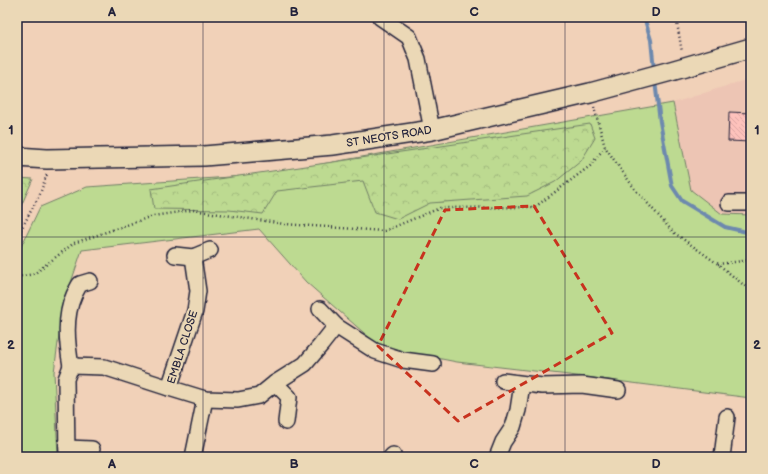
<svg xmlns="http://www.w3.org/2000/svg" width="768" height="474" font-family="'Balsamiq Sans',sans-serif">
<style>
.built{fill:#edc5b4}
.grass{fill:#bdda91;stroke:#707e66}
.forest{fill:url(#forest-crowns);stroke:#707e66}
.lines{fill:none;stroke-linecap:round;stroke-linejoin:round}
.stream{stroke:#6d89ae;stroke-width:4}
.building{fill:url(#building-back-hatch);stroke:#22223b}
.minor-casing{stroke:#22223b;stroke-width:18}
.major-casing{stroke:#22223b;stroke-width:22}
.path{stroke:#22223b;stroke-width:2.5;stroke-dasharray:1 3;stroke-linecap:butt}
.minor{stroke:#ebd8b6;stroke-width:15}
.major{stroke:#ebd8b6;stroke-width:19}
.marked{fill:none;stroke:#c8321e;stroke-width:3;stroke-dasharray:8 5;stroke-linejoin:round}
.grid{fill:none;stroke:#22223b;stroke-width:1;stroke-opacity:0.55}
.labels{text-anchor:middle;stroke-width:4;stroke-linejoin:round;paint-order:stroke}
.street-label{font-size:11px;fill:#22223b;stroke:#ebd8b6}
.neatline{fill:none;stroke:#22223b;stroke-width:1.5}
.grid-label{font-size:13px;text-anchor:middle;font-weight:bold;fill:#22223b}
</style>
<defs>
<pattern id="forest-crowns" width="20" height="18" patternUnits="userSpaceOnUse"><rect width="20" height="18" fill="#bdda91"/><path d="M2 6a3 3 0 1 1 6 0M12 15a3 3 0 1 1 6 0" fill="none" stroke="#a2bb7e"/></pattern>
<pattern id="building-back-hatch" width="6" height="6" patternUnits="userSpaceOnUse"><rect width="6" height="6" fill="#fec2bc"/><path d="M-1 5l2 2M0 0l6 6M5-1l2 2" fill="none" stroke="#d9a6a2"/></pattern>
</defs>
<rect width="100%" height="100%" fill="#f1d1b8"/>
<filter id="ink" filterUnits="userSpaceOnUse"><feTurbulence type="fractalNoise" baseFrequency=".025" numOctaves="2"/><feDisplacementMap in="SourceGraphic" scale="8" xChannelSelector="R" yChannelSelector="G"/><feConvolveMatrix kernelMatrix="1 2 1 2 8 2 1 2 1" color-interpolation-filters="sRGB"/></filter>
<g filter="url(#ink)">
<polygon class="built" points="751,78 751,215 722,214 691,190 673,103"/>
<polygon class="grass" points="673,103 691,190 722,214 751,215 751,398 569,375 457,362 380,347 306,282 259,229 82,250 63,306 54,372 58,457 17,457 17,255 40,207 87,187 258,175"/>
<g class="forest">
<polygon points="590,124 595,138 581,161 555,182 527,196 430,203 398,219 375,212 363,181 277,191 263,214 229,210 154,209 151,189"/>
<polygon points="17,178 33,179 17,215"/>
</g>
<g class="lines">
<g class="stream">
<polyline points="644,17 651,40 654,70"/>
<polyline points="655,81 660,122 672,186 682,201 725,227 751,233"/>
</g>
</g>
<polygon class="building" points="729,112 751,113 751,142 728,141"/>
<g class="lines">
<defs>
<g id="minor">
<polyline points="380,17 409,37 418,59 432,130"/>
<polyline points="729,203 751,203"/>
<polyline points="175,255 193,257 210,250"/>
<polyline points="320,309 336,326 375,351 403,360 433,364"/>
<path d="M 71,366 C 67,343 64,317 74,295 C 76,291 78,287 80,284 L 90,281"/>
<polyline points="503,381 542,386 582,385 618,390"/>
<polyline points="275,383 289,397 286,422"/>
<polyline points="169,388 195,311 198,291 193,257"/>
<polyline points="67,448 92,449"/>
<polyline points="67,457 66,379 71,366 104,367 169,388 205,399 238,400 259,396 275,383 305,364 321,345 336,326"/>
<polyline points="193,457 205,399"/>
<polyline points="391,457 393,455"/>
<polyline points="497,457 503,442 513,427 518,410 522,384"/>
<polyline points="722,457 727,417"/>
</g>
<polyline id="major" points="17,157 47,159 204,156 333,145 432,130 590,93 671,71 751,48"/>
</defs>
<use href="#minor" class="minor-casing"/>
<use href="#major" class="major-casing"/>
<g class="path">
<polyline points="676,17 682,52"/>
<polyline points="594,107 605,147 634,188 673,232 718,264 751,291"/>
<polyline points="17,237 40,194 46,177 47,174"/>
<polyline points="718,264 751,260"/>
<polyline points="17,277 34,274 74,243 153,216 193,210 284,224 384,231 440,208 535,207 590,166 605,147"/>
</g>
<use href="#minor" class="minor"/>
<use href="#major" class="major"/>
</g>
</g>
<path class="marked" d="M 534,206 L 612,333 L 458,421 L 378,346 L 445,210 Z"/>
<path class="grid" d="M 203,17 L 203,457M 384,17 L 384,457M 565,17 L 565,457M 17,237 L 751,237"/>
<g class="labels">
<g class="street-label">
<text transform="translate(389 136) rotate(-9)" y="4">ST NEOTS ROAD</text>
<text transform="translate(182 347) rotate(-72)" y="4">EMBLA CLOSE</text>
</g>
</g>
<rect width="768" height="474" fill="none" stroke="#ebd8b6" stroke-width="44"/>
<rect x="22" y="22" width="724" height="430" class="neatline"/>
<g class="grid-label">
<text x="112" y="16">A</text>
<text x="294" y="16">B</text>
<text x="474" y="16">C</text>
<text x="656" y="16">D</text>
<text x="11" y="134">1</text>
<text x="757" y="134">1</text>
<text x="11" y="349">2</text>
<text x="757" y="349">2</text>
<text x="112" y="468">A</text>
<text x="294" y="468">B</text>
<text x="474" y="468">C</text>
<text x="656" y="468">D</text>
</g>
</svg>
